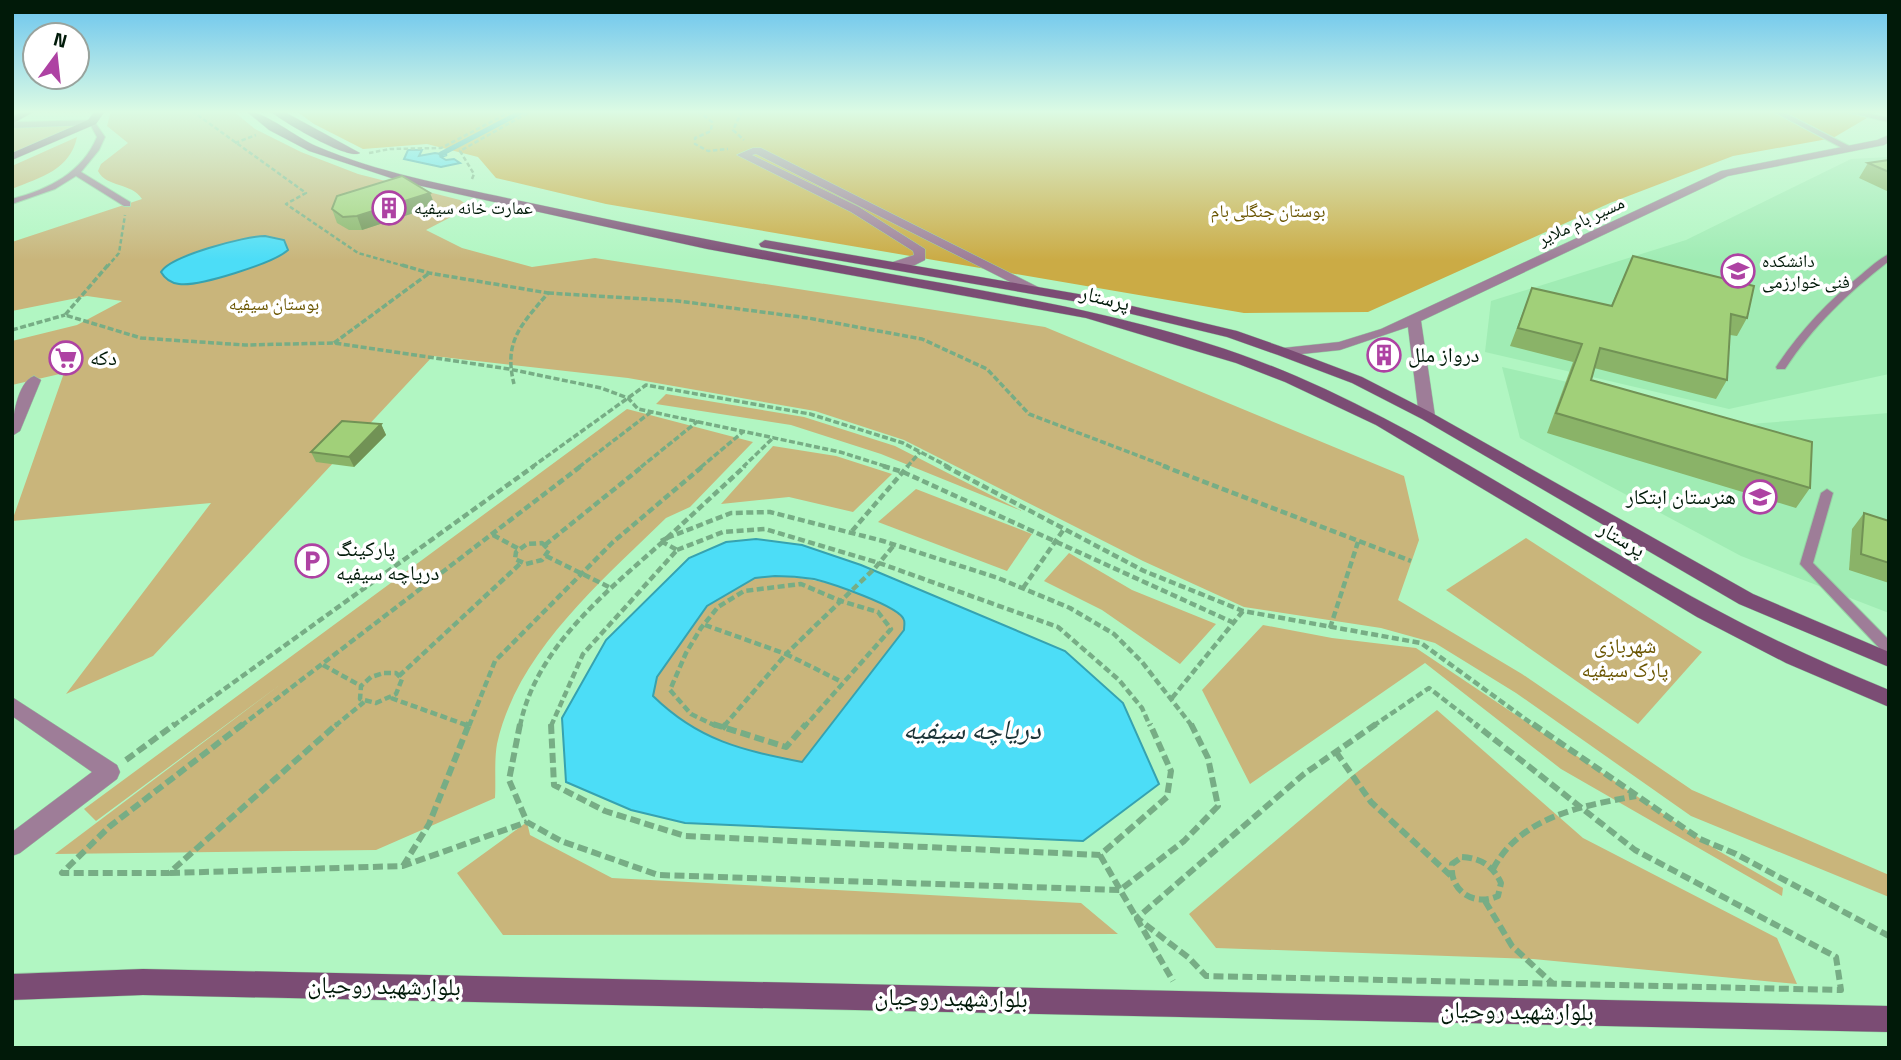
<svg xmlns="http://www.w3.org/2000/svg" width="1901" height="1060" font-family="'Titillium Web','Noto Naskh Arabic',sans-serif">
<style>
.built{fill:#a0ecb4}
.green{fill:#c9b57b}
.forest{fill:#cbab45}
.water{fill:#4cddf7;stroke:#36a2b0;stroke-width:2;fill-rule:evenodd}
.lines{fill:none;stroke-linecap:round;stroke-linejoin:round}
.stream{stroke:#36a2b0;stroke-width:5}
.service-casing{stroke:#95d3a4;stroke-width:2}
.minor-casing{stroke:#95d3a4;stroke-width:1}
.tertiary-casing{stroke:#95d3a4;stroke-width:1}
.secondary-casing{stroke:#95d3a4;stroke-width:1}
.path-far3{stroke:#77ad85;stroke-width:2.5;stroke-dasharray:4.5 2.5;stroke-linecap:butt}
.path-far2{stroke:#77ad85;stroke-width:3.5;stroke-dasharray:6 2.5;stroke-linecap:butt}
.path-far1{stroke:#77ad85;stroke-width:4.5;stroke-dasharray:7 3.5;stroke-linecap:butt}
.path{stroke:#77ad85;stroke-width:6;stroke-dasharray:10 4.5;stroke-linecap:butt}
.service{fill:#9e7d98;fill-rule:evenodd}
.minor{fill:#9e7d98;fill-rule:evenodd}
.tertiary{fill:#9e7d98;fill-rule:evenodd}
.secondary{fill:#7b4c74;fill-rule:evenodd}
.wall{fill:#8ab368}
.shaded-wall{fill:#719255}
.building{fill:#a1d079;stroke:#719255;stroke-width:2}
.labels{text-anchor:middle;stroke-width:7;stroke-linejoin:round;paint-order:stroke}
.far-poi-label{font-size:18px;fill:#011a09;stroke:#fff;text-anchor:start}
.far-park-label{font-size:18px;fill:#6a5501;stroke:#fff}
.far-street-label{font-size:18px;fill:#011a09;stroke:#fff}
.street-label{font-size:21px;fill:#011a09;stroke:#fff}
.poi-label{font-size:21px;fill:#011a09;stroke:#fff;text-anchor:start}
.park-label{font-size:21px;fill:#6a5501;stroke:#fff}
.near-street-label{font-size:24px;fill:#011a09;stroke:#fff}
.near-water-label{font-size:28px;font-style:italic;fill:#1b3337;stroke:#fff}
</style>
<rect width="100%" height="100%" fill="#b1f6c2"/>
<g class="built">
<polygon points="1889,157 1889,374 1729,409 1485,352 1491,301 1686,240 1851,159"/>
<polygon points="1502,367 1750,424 1889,413 1889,613 1741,556 1520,438"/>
</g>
<g class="green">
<path d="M 111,111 L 233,111 L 255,129 L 301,152 L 358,174 L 460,200 L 470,207 L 426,230 L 462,248 L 532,267 L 595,258 L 1045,327 L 1404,476 L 1419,540 L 1398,600 L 1522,674 L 1692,790 L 1889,875 L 1889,897 L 1691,816 L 1516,693 L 1435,643 L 1381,628 L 1244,607 L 1143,561 L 904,440 L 815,411 L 628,378 L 433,356 L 153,656 L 66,694 L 211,503 L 12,521 L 64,373 L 12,385 L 12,341 L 77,325 L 122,301 L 87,296 L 12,311 L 12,242 L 142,199 C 131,182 107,188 98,171 L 101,164 L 128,143 L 107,126 Z"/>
<polygon points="78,125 12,154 12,128"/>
<path d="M 77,137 C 70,170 41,177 12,189 L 12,166 Z"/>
<polygon points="666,394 804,417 895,446 1022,511 881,454 791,425 656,404"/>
<path d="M 627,409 L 753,442 L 690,507 L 666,518 C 602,581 517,652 497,744 C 494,761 496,781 495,798 L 376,850 L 55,854 L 281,684 L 96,821 L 84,809 Z"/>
<polygon points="773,446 836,456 892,474 853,512 789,497 721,504"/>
<polygon points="916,489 1032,534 1007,571 878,522"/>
<polygon points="1526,538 1702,652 1638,724 1446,590"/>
<polygon points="1069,553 1132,590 1216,624 1180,664 1102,610 1044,581"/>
<path d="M 775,576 C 820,577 867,592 904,617 L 904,630 L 802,762 C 739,749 702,742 653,697 L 657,677 L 707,606 L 755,578 Z"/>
<polygon points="1263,625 1332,638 1416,648 1717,850 1783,888 1782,896 1561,769 1425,663 1250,784 1202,690"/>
<polygon points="1437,710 1583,838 1777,938 1797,984 1533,959 1216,948 1189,914 1352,776"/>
<polygon points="527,822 530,835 612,878 1081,903 1118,934 503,935 457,873"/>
</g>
<polygon class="forest" points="296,111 1873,111 1872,115 1833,138 1733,156 1610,203 1368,312 1244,313 606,204 496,178 478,157 427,144 363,149 314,124"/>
<g class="water">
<polygon points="408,150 422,150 419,156 435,153 447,155 441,157 446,160 454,159 460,163 441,167 404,159"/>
<path d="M 265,236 L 284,240 L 288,250 C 274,263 198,287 179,284 C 171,283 165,279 161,272 C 170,256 245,236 265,236 Z"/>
<path d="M 756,539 L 802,545 L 861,565 L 1065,651 L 1123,703 L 1159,784 L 1083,841 L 685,823 L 631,810 L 566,782 L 562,718 L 606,640 L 689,558 L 726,542 ZM 775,576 C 789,576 801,577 814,579 C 830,583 900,606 904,620 C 905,623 904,627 904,630 L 802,762 C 742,750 699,741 653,696 L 657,677 L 707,606 L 755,578 Z"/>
</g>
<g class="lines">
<polyline class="stream" points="441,154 523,111"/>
<defs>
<g id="service">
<polygon points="1772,111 1781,111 1855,149 1848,151"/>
<polygon points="1842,111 1857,111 1889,118 1889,122"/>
<path d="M 90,121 L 94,121 L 105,137 L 99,150 L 81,172 L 130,202 L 130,206 L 124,206 L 76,176 L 55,189 L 12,204 L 12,199 C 49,189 82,173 97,137 L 89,122 Z"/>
<path d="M 1889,254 L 1889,261 C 1847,294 1814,325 1785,369 L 1777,369 L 1776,367 C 1800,331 1828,301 1862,274 C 1870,267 1879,259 1889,254 Z"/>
<polygon points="1827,489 1833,493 1813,563 1889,640 1889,654 1884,653 1800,564 1821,493"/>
</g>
<g id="minor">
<polygon points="96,120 97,122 92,125 12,128 12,122"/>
<polygon points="753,148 761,148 1042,289 1035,293 1030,292 756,154 752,155 859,207 925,249 925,260 915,265 890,269 890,263 914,255 913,251 851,212 737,155"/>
<path d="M 34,376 L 41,380 L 20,431 L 12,436 C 12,419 17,382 34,376 Z"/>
<polygon points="12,697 117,765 120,772 117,779 20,853 12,856 12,832 92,772 12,716"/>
</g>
<polygon id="tertiary" points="1889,135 1889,142 1884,145 1728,176 1421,321 1435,416 1432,419 1427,421 1419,416 1408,327 1340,350 1283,356 1276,352 1283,348 1339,342 1381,329 1721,171 1877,140"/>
<g id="secondary">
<polygon points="22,111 35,111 12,124 12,117"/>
<polygon points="95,111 105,111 96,124 12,160 12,153 88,120"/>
<path d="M 246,111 C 264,111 297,138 316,146 C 381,174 452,186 521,201 C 642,227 763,251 885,273 C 1024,298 1165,320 1296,376 C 1442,439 1573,533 1713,608 C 1770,639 1829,665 1889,690 L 1889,707 L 1786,663 L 1697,617 L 1376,425 L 1285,382 L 1236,363 L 1086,318 L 707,249 L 403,182 L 309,151 L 269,130 Z"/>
<path d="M 270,111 L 283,111 L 360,153 C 349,161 283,122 270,111 Z"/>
<polygon points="765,240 1090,296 1237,331 1288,349 1362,377 1432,413 1753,594 1889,652 1889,667 1739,604 1422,419 1352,383 1278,355 1227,337 1090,304 761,247 759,244"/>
<polygon points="143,969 1889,1006 1889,1032 143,995 12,1000 12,974"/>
</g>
</defs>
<use href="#service" class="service-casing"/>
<use href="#minor" class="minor-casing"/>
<use href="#tertiary" class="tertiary-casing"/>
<use href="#secondary" class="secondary-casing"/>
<g class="path-far3">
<polyline points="192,111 306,193 286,204 358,253 408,267"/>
<polyline points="698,111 712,122 711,131 695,138 695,144 708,151 728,149"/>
<polyline points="742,111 733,130 744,140"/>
<polyline points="235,143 256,135"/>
<polyline points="369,153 390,149 441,148 512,111"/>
<polyline points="472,179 474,174 460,151 531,111"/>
<polyline points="107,267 119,253 125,215"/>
</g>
<g class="path-far2">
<polyline points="108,265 65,315 141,338 245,345 334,343 509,369 601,388 628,398 638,409 840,452 888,467"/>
<path d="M 402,265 L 429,273 L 548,293 C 522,324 503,341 514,384"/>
<polyline points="548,293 678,301 808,318 922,339 987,369 1029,414 1168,467"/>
<polyline points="12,330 65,315"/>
<polyline points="334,343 428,274"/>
<polyline points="532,467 646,385 810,414 903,443 949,467"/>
<polyline points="579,467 651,412"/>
<polyline points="641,467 698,421"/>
<polyline points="701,467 744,431"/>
<polyline points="743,467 774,437"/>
<polyline points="907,467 920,452"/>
</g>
<g class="path-far1">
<polyline points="883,466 903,472 1232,622"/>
<polyline points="945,466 1144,571 1243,611 1421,643 1535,726"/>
<polyline points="1163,466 1411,561"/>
<polyline points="852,531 908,466"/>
<polyline points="493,535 519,549"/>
<polyline points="667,538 745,466"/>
<polyline points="667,538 731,513 770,512 883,541 998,578 1070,608 1114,634 1142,662 1192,726"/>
<polyline points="661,541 667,538"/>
<polyline points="661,541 677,550"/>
<polygon points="542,543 549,550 542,560 526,564 515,559 516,552 527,544"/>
<polyline points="545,545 643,466"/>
<polyline points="677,550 723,532 765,529 879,563 1058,627 1119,680 1142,708 1150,726"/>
<polyline points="546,556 611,588"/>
<polyline points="1023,588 1064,529"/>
<polyline points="705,625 786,654 875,568 895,544"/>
<polyline points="1330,628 1358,542"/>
<polyline points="323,665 361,686"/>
<polygon points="384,673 396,673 402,679 396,694 376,703 360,699 361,686 371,677"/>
<polyline points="399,676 521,563"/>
<polyline points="391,698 469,726"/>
<polyline points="1172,698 1243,611"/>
<polyline points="173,726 534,466"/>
<polyline points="241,726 581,466"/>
<polyline points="335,726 364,702"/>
<polyline points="469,726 495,661 613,542 703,466"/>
<path d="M 520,726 C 536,646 609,590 667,538"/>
<polyline points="551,726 583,654 677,550"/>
<polyline points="716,726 691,714 670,690 686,653 701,628 718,607 744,591 801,584 841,601 878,612 891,629 805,726"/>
<polyline points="724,726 786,654 842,682"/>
<polyline points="1373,726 1429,688 1478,726"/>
</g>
<g class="path">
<polyline points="243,724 109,827 62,873 169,873 337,724"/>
<polyline points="465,724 469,726"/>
<polyline points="520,724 509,780 527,822 561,841 658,875 1120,890 1184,841 1218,806 1208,758 1191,724"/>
<polyline points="551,724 554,785 605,811 685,836 1100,855 1167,797 1171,771 1150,724"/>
<polyline points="713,724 786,747 806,724"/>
<polyline points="1376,724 1304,774 1137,918 1189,958 1206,976 1841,990 1836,957 1635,850 1475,724"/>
<polyline points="1533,724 1700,839 1736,854 1889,936"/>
<polyline points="722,729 726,724"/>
<polyline points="1336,752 1371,802 1451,876"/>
<polyline points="126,760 175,724"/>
<polyline points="1100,855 1173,981"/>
<path d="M 1462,857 C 1481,858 1493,866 1501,883 L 1498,896 C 1474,907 1449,891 1452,864 Z"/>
<polyline points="403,866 429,824 469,724"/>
<path d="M 1493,869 C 1521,816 1582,806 1636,796"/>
<polyline points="170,873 403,866 527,822"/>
<polyline points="1485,901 1512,946 1552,983"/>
</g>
<use href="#service" class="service"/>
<use href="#minor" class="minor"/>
<use href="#tertiary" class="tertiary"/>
<use href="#secondary" class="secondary"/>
</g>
<g class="wall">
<polygon points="1889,157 1889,192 1859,178 1868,163 1887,160"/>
<polygon points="430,193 435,206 362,230 349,230 337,223 332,209"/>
<polygon points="1633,256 1747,318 1737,336 1730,335 1727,380 1716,399 1594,368 1591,380 1810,488 1796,508 1547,433 1573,362 1510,346 1532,288 1611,306"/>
<polygon points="381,424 386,435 354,467 316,462 311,452"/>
<polygon points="1864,513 1889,521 1889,583 1849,570 1852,529"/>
</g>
<g class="shaded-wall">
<polygon points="430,193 435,206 362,230 357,216"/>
<polygon points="381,424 386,435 354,467 349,457"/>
</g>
<g class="building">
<polygon points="1889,160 1889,172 1868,163"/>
<polygon points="402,176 430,193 357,216 343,217 332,209 337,196"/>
<polygon points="1633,256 1754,286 1747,318 1731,314 1727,380 1600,348 1591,380 1812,442 1810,488 1556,413 1582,344 1518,328 1532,288 1612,306"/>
<polygon points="342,421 381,424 349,457 311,452"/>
<polygon points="1864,513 1889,521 1889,563 1861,554"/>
</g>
<linearGradient id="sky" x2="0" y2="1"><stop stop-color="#69c4ee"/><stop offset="0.43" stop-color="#dcfbe4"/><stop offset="1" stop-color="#dcfbe4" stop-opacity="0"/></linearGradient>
<rect width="1901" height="260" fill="url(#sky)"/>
<defs>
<symbol id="building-ring" viewBox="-11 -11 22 22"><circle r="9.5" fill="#fff" stroke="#ae42a3" stroke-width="1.5"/><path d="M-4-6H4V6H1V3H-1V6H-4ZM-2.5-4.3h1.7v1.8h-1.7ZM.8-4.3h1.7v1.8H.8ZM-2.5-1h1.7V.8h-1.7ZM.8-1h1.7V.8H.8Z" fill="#ae42a3"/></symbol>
<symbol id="university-ring" viewBox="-11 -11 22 22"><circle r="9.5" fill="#fff" stroke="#ae42a3" stroke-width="1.5"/><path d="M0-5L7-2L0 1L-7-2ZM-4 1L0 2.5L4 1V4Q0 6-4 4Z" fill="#ae42a3"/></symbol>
<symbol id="supermarket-ring" viewBox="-11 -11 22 22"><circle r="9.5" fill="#fff" stroke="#ae42a3" stroke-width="1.5"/><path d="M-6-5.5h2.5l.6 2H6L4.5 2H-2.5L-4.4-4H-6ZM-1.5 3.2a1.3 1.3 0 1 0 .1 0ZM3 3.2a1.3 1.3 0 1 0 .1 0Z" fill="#ae42a3"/></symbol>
<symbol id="school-ring" viewBox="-11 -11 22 22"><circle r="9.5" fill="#fff" stroke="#ae42a3" stroke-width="1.5"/><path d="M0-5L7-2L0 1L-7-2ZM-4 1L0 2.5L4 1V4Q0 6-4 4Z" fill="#ae42a3"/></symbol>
<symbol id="parking-ring" viewBox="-11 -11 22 22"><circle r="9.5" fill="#fff" stroke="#ae42a3" stroke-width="1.5"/><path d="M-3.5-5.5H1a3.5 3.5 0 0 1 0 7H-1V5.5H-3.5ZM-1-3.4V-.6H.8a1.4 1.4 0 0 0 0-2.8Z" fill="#ae42a3"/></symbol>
</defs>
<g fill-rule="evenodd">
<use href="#building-ring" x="370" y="189" width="38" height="38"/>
<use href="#university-ring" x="1719" y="252" width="38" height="38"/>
<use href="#building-ring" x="1365" y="336" width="38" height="38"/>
<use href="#supermarket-ring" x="47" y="339" width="38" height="38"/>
<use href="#school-ring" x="1741" y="478" width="38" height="38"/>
<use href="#parking-ring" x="293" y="542" width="38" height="38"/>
</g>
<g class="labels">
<g class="far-poi-label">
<text x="414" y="214">عمارت خانه سیفیه</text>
<text x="1762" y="267">دانشکده<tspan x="1762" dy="21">فنی خوارزمی</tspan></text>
</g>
<g class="far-park-label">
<text x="1268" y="217">بوستان جنگلی بام</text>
<text x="274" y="310">بوستان سیفیه</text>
</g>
<g class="far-street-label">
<text transform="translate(1581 221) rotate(-25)" y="6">مسیر بام ملایر</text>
</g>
<g class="street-label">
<text transform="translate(1105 298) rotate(14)" y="7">پرستار</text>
<text transform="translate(1622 539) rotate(31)" y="7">پرستار</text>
</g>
<g class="poi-label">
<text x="1408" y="362">درواز ملل</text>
<text x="90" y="365">دکه</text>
<text x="1736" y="504" text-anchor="end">هنرستان ابتکار</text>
<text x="336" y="556">پارکینگ<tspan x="336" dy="24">دریاچه سیفیه</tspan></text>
</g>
<g class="park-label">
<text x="1625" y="653">شهربازی<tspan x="1625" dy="24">پارک سیفیه</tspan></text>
</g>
<g class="near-street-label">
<text transform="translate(384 986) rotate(1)" y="8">بلوارشهید روحیان</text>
<text transform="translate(951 998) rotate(1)" y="8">بلوارشهید روحیان</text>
<text transform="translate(1517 1011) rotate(1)" y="8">بلوارشهید روحیان</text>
</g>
<g class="near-water-label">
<text x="972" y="739">دریاچه سیفیه</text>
</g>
</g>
<rect width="1901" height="1060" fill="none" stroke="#011a09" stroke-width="28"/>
<g transform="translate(56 56) rotate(15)"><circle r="33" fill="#ffffff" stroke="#99a39d" stroke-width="2"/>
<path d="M0-5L12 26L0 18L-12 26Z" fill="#ae42a3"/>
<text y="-10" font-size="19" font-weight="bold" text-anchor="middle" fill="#011a09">N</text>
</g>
</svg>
